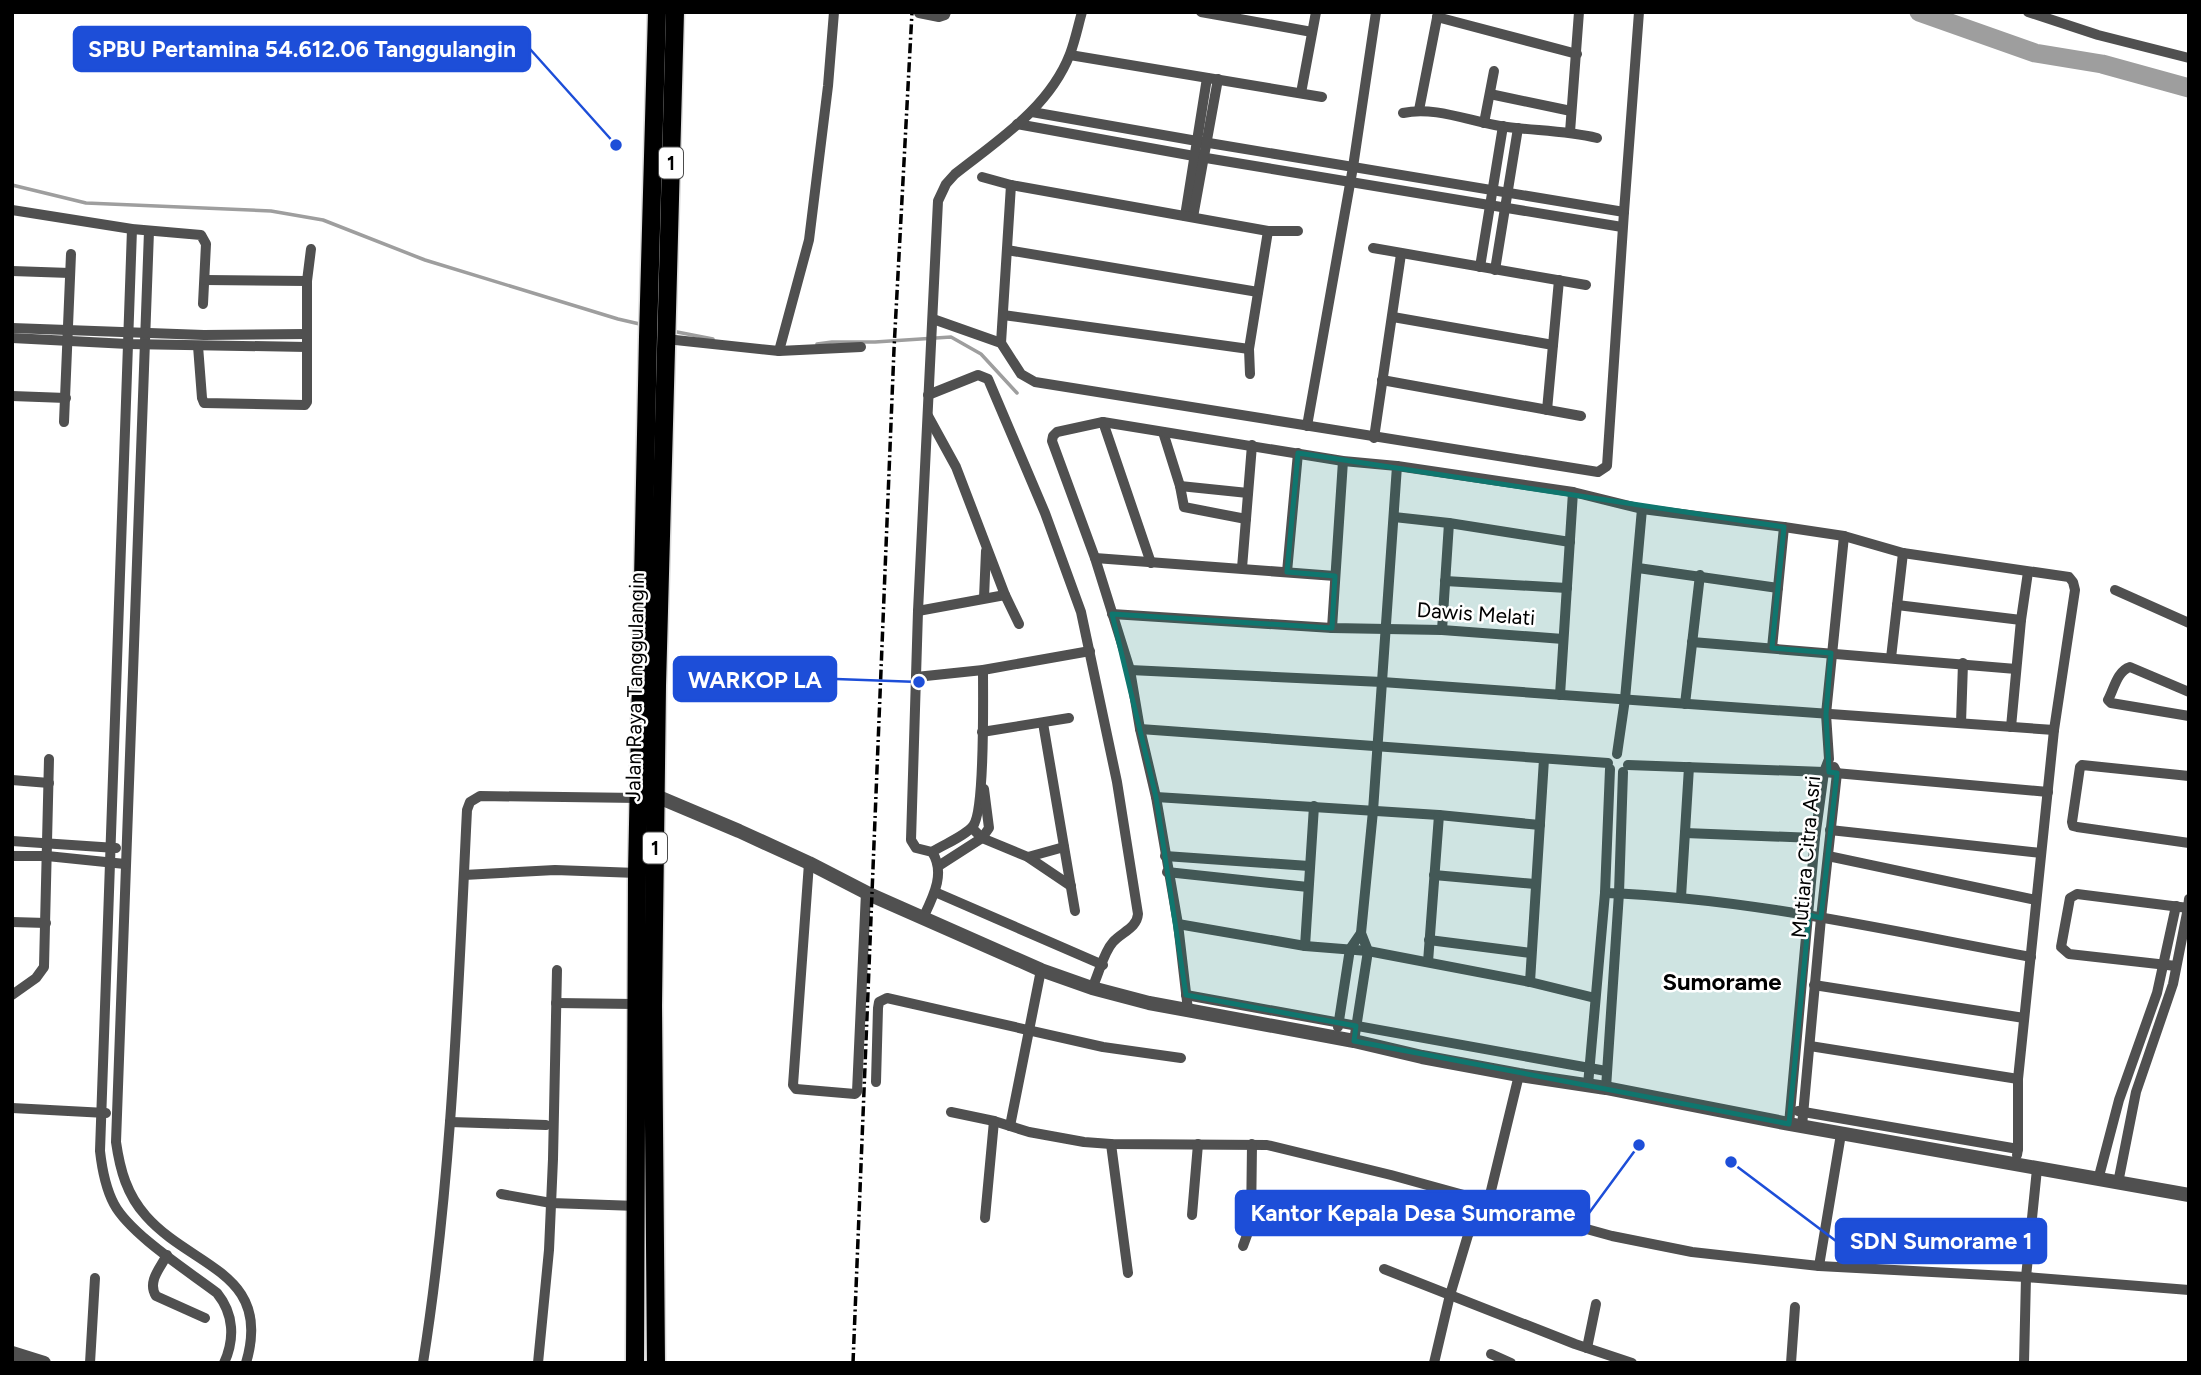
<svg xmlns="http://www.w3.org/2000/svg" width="2201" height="1375" font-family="Figtree,sans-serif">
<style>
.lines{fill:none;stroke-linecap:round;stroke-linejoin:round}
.stream{stroke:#9e9e9e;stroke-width:3.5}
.river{stroke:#9e9e9e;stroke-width:19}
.trunk-casing{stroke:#dbdbdb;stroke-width:21}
.minor{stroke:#505050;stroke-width:10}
.tertiary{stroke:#505050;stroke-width:14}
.trunk{stroke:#000;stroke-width:18}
.rail{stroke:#000;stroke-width:3.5;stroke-dasharray:10 3.5 2 3.5;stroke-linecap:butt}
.marked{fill:#0f766e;fill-opacity:0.2;stroke:#0f766e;stroke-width:5;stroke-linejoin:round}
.labels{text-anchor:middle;stroke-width:5;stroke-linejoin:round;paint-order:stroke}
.shield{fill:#fff;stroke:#4c4c4c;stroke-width:2}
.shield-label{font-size:19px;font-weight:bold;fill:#000}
.street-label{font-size:21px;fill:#000;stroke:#fff}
.quarter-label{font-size:24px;font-weight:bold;fill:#000;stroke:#fff}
.leader{fill:none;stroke:#1d4ed8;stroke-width:2.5}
.callout-dot{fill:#1d4ed8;stroke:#fff;stroke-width:2.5}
.callout{fill:#1d4ed8;stroke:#1d4ed8;stroke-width:2.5}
.callout-label{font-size:23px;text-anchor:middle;font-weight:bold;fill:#fff}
</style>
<rect width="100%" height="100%" fill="#fff"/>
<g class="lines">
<g class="stream">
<polyline points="12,185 86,203 271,211 323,220 425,260 618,319 644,325"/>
<polyline points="672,331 713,339"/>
<polyline points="817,344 832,342 875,342 951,337 981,354 1017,393"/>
</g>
<polyline class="river" points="1919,12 2035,53 2102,64 2189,88"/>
<defs>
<g id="trunk">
<polyline points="635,1363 637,873 648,337 657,12"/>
<polyline points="656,1363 653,1006 657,686 675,12"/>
</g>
</defs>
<use href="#trunk" class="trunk-casing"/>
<g class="minor">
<polyline points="1201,12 1312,32"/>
<polyline points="2028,12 2098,35 2189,58"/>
<polyline points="919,13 939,17 945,15 946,12"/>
<polyline points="1437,17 1577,54"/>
<polyline points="1070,55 1322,97"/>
<polyline points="1301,93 1316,12"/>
<polyline points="1490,94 1571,111"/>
<polyline points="1419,110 1438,13"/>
<polyline points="1032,112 1197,141 1624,212"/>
<path d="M 1403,113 C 1434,106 1469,121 1500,126 C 1533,131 1564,130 1597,138"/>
<polyline points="1484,123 1494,71"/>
<polyline points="1017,124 1194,156 1622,227"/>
<polyline points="1570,132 1579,12"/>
<polyline points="982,177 1011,185"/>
<polyline points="12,210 132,229 201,235 206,244 203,304"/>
<polyline points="1185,216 1207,78"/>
<polyline points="1193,217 1218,79"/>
<path d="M 132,229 L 100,1151 C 102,1169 105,1187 114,1204 C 130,1234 188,1271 217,1293 C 234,1314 235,1339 224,1363"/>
<path d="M 149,231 L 116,1142 C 120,1170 127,1195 146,1216 C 192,1268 273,1272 246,1363"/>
<polyline points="1373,248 1586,285"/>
<polyline points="1007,250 1258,292"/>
<polyline points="1480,267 1503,126"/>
<polyline points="1495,270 1518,128"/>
<polyline points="12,271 70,273"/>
<polyline points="205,280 307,281"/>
<polyline points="1003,315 1249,349"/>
<polyline points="1393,317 1553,345"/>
<polyline points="933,319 1001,343 1021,374 1035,382 1598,472 1607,466 1624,212 1639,12"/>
<polyline points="12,328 204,335 307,334"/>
<polyline points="12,338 128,344 307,347"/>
<polyline points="666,339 779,351 861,347"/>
<polyline points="1001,343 1011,185 1268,231 1298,231"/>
<polyline points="198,346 202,398 204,403 305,405 307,402 307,281 311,249"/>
<polyline points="779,351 809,240 828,86 834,12"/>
<polyline points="1250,374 1249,349 1268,231"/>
<polyline points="1382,380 1581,416"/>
<path d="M 928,395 L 978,375 L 988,379 L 1045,513 L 1081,612 L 1117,782 L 1138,914 C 1137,928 1122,932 1113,942 C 1103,953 1099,974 1092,988"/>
<polyline points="12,396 66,398"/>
<polyline points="1547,410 1559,280"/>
<polyline points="928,416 956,467 1005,595 1019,624"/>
<polyline points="64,422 71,254"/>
<polyline points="1103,422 1151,563"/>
<polyline points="1307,426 1353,167 1376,12"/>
<polyline points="1163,432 1180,486 1184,507 1246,519"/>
<polyline points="1374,438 1401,254"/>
<polyline points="1180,486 1248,493"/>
<polyline points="1394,517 1449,523 1570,542"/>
<polyline points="1095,558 1335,576"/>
<polyline points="1242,568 1252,445"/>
<polyline points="1638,568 1778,588"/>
<polyline points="1287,572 1298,453"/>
<polyline points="1445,581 1567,588"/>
<polyline points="2115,590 2189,623"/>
<polyline points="984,598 986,551"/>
<polyline points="1897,605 2021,620"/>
<polyline points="918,611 1005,595"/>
<polyline points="1112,614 1332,628 1442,630 1563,639"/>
<polyline points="1332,628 1343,461"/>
<polyline points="1442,630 1449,523"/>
<polyline points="1692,642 2016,669"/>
<polyline points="1772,648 1784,527"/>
<polyline points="1891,658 1903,553"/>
<polyline points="1130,670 1382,682 2054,730"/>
<polyline points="916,677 983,670 1090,651"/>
<path d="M 2189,692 L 2130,667 C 2117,671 2114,689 2108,700 L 2111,703 L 2189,716"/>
<polyline points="1560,695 1573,492"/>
<polyline points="1685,704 1700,575"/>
<polyline points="1043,723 1075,911"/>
<polyline points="1961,723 1963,663"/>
<polyline points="2011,727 2021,620 2028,572"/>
<polyline points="1140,729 1608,763"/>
<polyline points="982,732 1069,718"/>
<polyline points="1617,754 1625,699 1642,509"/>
<polyline points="1628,765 1824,772 2048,792"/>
<polyline points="2189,776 2082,765 2080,767 2072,822 2073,826 2077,827 2189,843"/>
<polyline points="12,780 49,783"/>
<polyline points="1156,797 1439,815 1540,825"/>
<polyline points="972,828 982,838 1028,857 1071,886"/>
<polyline points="1830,830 2041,853"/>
<polyline points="1685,833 1815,838"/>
<polyline points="12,841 116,848"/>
<path d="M 932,852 C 944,844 964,837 973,826 C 985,811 983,695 983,670"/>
<polyline points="12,856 47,856 125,864"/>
<polyline points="1165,856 1309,866"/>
<polyline points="1828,856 2036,900"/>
<polyline points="1028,857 1064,847"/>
<polyline points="809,863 793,1085 796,1089 855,1094 857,1092 866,892"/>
<polyline points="940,865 982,838 989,828 984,789"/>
<polyline points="1167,872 1308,887"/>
<polyline points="464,875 555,870 637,873"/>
<polyline points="1434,875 1535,884"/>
<polyline points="935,892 1103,965"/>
<path d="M 1605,893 C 1749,898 1890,931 2031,957"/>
<polyline points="1681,897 1689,767"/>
<path d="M 923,918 C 933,897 946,873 932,852 L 916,848 L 911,840 L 918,611 L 938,201 L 946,184 L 955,174 C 998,140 1049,108 1070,54 C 1075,41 1078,26 1082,12"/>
<polyline points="12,922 46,923"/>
<polyline points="1178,924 1305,946 1368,951 1530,982 1595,998"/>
<polyline points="1429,940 1531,953"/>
<polyline points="1305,946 1314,806"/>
<polyline points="1428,962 1439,815"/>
<polyline points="2176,966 2069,954 2061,947 2070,898 2077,894 2188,908 2189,899"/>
<polyline points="1530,982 1544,759"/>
<polyline points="1814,985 2024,1018"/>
<polyline points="12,995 36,978 44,967 49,759"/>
<polyline points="1186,995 1606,1071"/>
<polyline points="556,1003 635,1004"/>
<polyline points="1188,1010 1178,924 1156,797 1140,729 1130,670 1095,558 1052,441 1053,436 1057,432 1103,422 1343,461 1397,466 1573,492 1642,509 1784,527 1844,536 1903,553 2069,577 2073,582 2075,590 2054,730 2018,1079 2018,1149"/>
<polyline points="1338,1027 1350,949 1361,933"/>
<polyline points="1354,1041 1368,951 1361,933 1373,811 1397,466"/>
<polyline points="1810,1046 2018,1079"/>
<polyline points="876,1082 878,1008 879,1002 887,998 1103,1047 1181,1058"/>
<polyline points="1588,1085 1605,893 1610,769"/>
<polyline points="1606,1088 1619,893 1623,772"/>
<polyline points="12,1108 106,1113"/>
<polyline points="1798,1111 2018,1149 2017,1155"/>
<polyline points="951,1112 994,1121 1029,1132 1084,1142 1111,1144 1267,1145 1391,1175 1612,1236 1692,1252 1819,1266 2026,1277 2189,1290"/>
<polyline points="450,1122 546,1125"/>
<polyline points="1789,1124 1815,838 1824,772 1829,759 1826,714 1844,536"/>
<polyline points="1010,1126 1041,970"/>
<polyline points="1802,1126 1821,918 1837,773 1834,767"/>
<polyline points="1111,1144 1128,1273"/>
<polyline points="2098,1180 2119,1100 2157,993 2176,906"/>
<polyline points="2118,1183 2136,1092 2173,984 2188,908"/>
<polyline points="501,1194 551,1203 637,1206"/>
<polyline points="1192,1215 1198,1144"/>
<polyline points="985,1218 994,1121"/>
<polyline points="1243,1246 1251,1224 1252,1144"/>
<path d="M 167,1255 C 160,1268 147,1282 156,1296 L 205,1318"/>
<polyline points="1819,1266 1841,1134"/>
<polyline points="1384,1269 1575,1344 1632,1363"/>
<polyline points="1587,1348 1596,1304"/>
<polyline points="1491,1354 1511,1363"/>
<polyline points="90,1363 95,1278"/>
<path d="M 423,1363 C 452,1180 458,994 467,810 L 470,802 L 480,796 L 639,798"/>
<polyline points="538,1363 549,1250 553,1159 557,970"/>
<polyline points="1434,1363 1450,1295 1468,1235 1488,1203 1519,1075"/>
<polyline points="1791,1363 1795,1307"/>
<polyline points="2024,1363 2026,1277 2037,1169"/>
</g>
<g class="tertiary">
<polyline points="656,796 739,831 809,863 871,895 1041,970 1092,988 1149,1003 1354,1041 1422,1057 1519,1075 1606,1088 1789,1124 2189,1195"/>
<polyline points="12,1353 44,1363"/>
</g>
<use href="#trunk" class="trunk"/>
<polyline class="rail" points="853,1363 894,349 912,12"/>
</g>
<path class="marked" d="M 1298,453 L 1784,527 L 1772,648 L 1831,653 L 1826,714 L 1829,772 L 1837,773 L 1821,918 L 1809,915 L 1789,1124 L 1354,1041 L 1356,1026 L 1186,995 L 1156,797 L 1112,614 L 1332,628 L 1335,576 L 1287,572 Z"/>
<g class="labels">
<g class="shield">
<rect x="659" y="147.5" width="24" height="31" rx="5"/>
<rect x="643" y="832.5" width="24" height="31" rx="5"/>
</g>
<g class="shield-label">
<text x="671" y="170">1</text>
<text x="655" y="855">1</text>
</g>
<g class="street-label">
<text transform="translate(1476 614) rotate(4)" y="7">Dawis Melati</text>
<text transform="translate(635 687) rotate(-89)" y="7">Jalan Raya Tanggulangin</text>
<text transform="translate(1806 857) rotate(-85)" y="7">Mutiara Citra Asri</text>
</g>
<g class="quarter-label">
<text x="1722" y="990">Sumorame</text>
</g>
</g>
<path class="leader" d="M616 145L530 49M919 682L836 679M1639 1145L1589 1213M1731 1162L1836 1241"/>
<g class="callout-dot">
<circle cx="616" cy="145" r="7"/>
<circle cx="919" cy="682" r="7"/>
<circle cx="1639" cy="1145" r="7"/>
<circle cx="1731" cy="1162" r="7"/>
</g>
<g class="callout">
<rect x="74" y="27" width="456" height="44" rx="7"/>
<rect x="674" y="657" width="162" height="44" rx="7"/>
<rect x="1236" y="1191" width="353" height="44" rx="7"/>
<rect x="1836" y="1219" width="210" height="44" rx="7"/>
</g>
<g class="callout-label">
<text x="302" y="57">SPBU Pertamina 54.612.06 Tanggulangin</text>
<text x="755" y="688">WARKOP LA</text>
<text x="1413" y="1221">Kantor Kepala Desa Sumorame</text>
<text x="1941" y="1249">SDN Sumorame 1</text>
</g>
<rect width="2201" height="1375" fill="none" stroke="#000000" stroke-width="28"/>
</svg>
